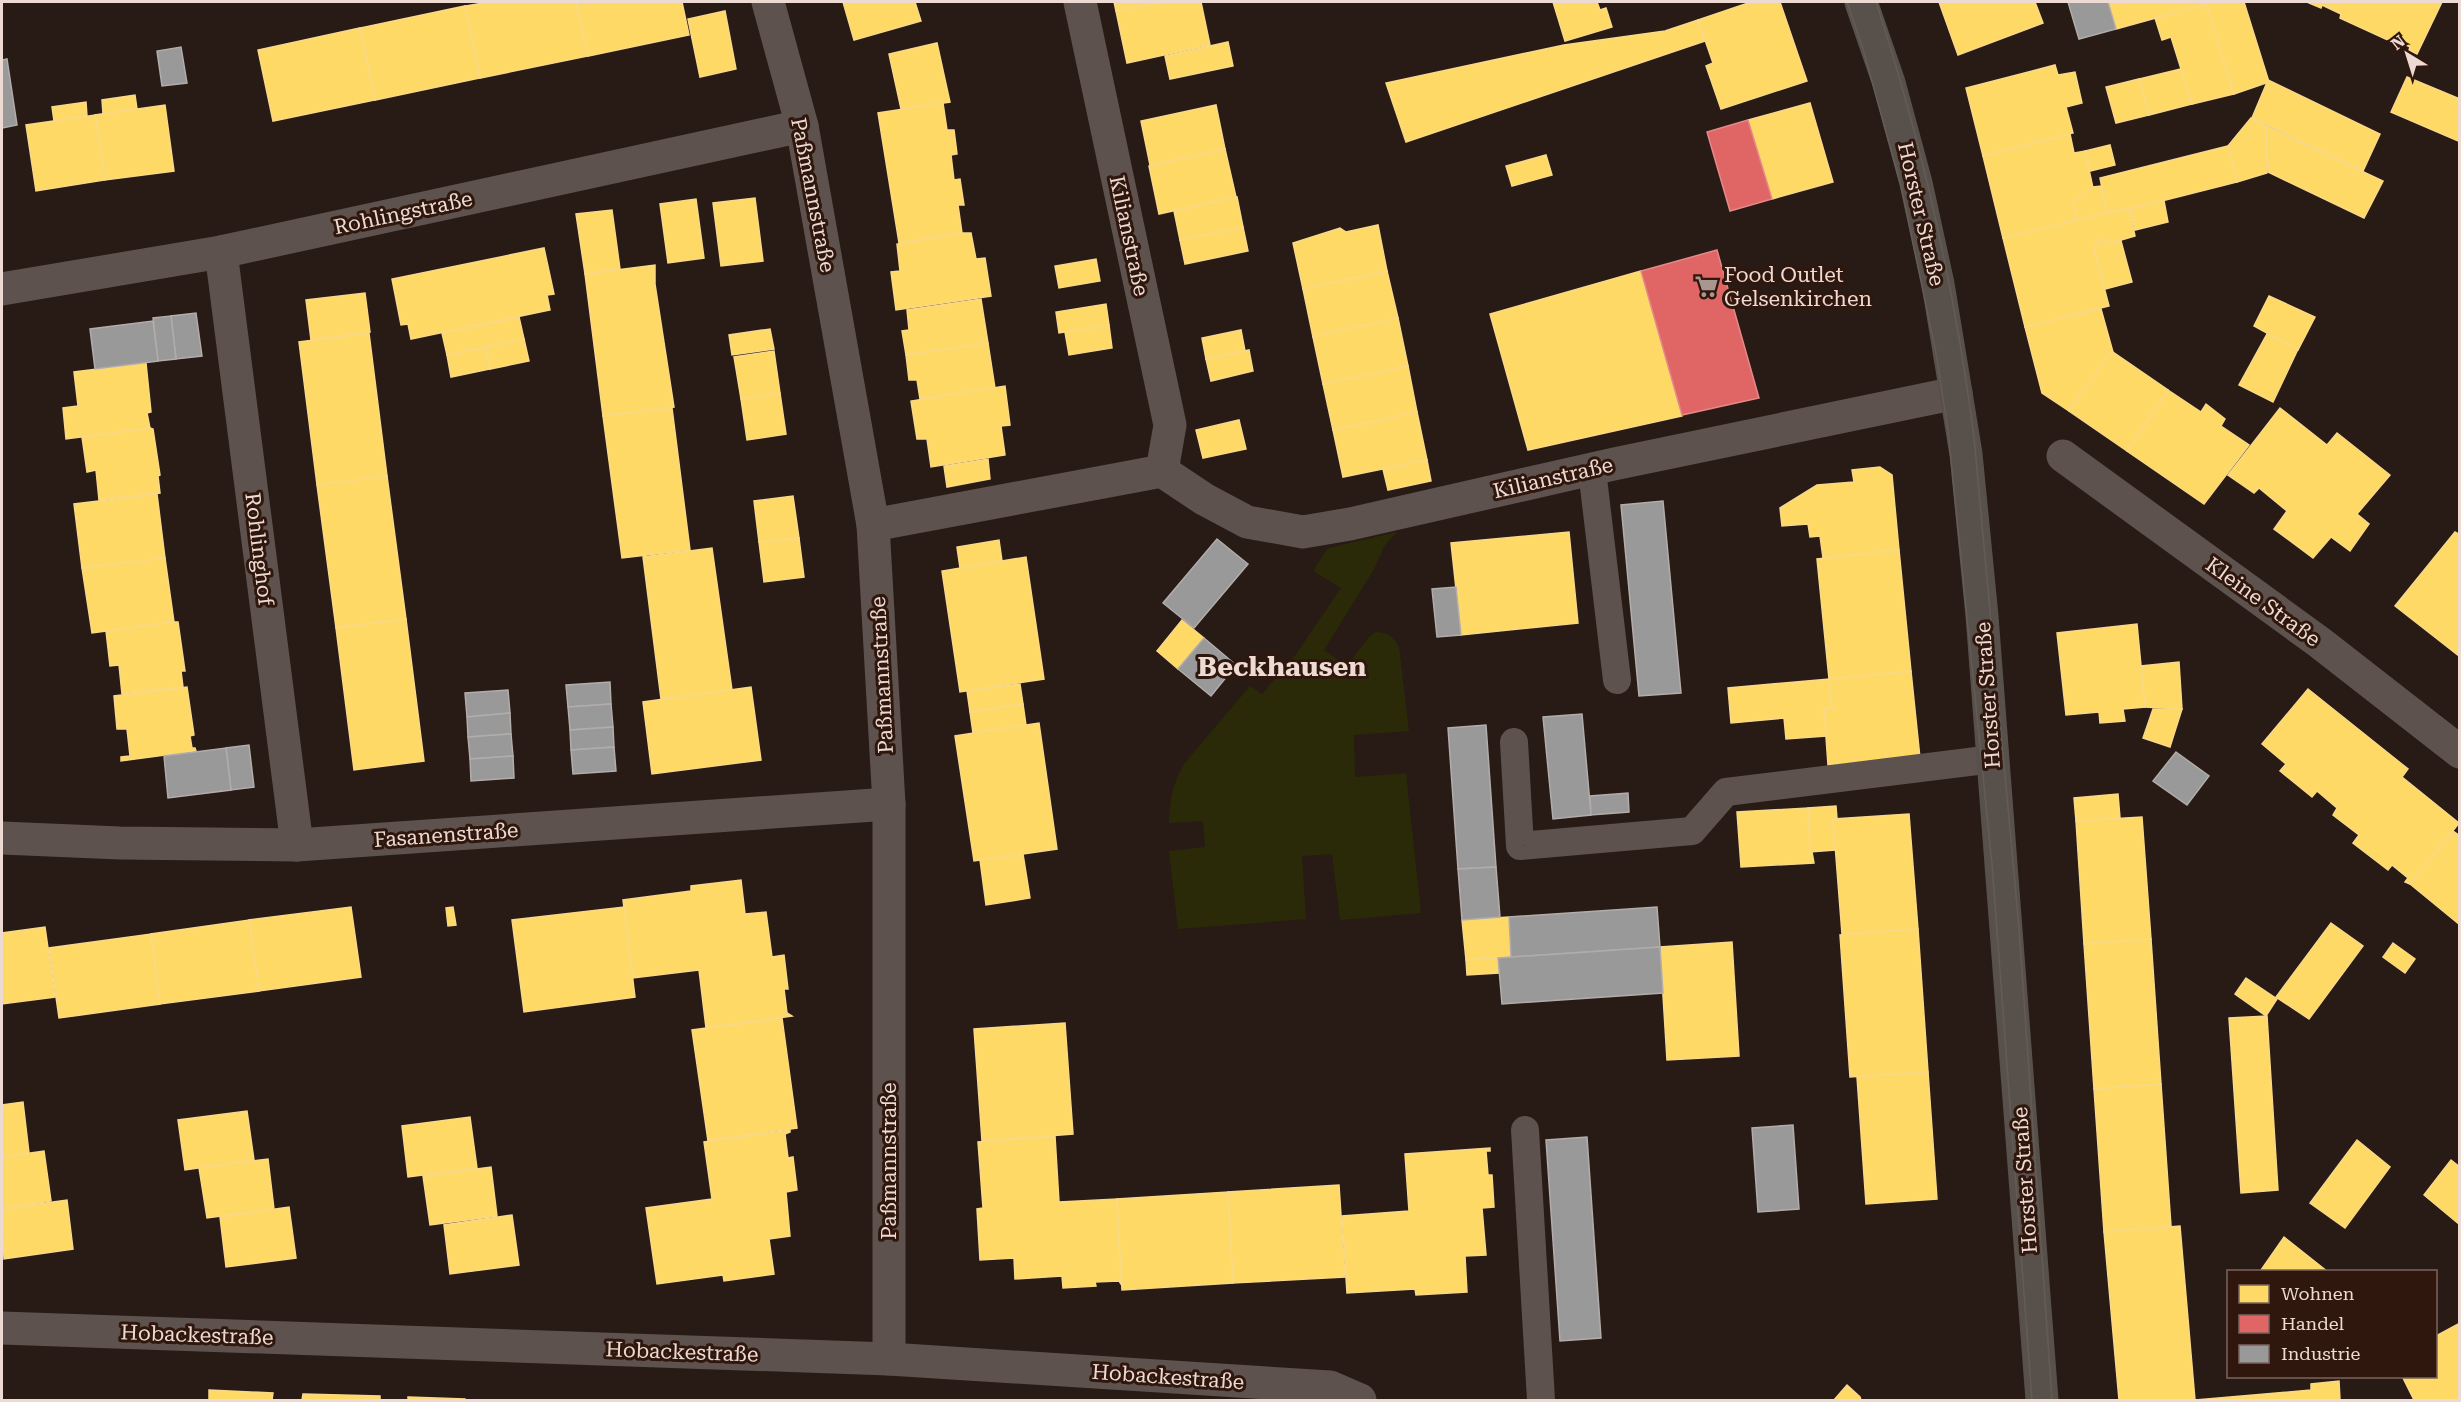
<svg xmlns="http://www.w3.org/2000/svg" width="2461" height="1402" font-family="'Roboto Serif',serif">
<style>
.green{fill:#2b2a08}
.homes{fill:#ffd966;stroke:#f9d987;stroke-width:1.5}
.shops{fill:#e06666;stroke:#e48987;stroke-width:1.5}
.industry{fill:#999;stroke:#b2acaa;stroke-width:1.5}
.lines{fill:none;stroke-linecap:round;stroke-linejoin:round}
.lane{stroke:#5e524e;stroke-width:28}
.street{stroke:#5e524e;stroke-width:33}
.secondary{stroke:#58514b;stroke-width:33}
.tram{stroke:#655b56;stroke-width:1.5}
.labels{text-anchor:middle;stroke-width:6;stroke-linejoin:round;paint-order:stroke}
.street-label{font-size:21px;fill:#ecdad3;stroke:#30170d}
.poi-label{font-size:21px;fill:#ecdad3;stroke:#30170d;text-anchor:start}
.district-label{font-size:27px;font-weight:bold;fill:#ecdad3;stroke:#30170d}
</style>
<rect width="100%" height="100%" fill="#281a15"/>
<path class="green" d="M 1397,532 L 1385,545 L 1374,569 L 1324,650 L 1347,666 L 1368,638 L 1376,632 C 1388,633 1393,636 1399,647 L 1409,731 L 1354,735 L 1355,777 L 1406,773 L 1421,913 L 1340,920 L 1332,854 L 1302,856 L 1306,919 L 1178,929 L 1169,851 L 1205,847 L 1203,821 L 1169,823 C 1169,801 1173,783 1184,764 L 1250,686 L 1262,694 L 1296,654 L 1341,588 L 1313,571 L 1328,548 Z"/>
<g class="homes">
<polygon points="489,2 576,2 588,56 480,78 465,6"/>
<polygon points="576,2 682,2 689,35 588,56"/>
<polygon points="843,2 915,2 921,21 854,40"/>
<polygon points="1114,2 1161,2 1116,11"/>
<polygon points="1161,2 1201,2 1210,45 1127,63 1116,11"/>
<polygon points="1553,2 1597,2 1600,10 1606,8 1612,27 1565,41"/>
<polygon points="1751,2 1780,2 1807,81 1721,109 1706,66 1713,63 1698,20"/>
<polygon points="1939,2 2035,2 2043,23 1958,55"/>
<polygon points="2108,2 2204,2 2206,4 2116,29"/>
<polygon points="2204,2 2244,2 2269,82 2234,94"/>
<polygon points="2310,2 2442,2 2417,54 2409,50 2410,47 2392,38 2390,41 2340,18 2341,14 2322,5 2321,8 2309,3"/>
<polygon points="2206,4 2234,94 2192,104 2171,37 2162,40 2155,18"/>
<polygon points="465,6 480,78 375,100 360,28"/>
<polygon points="725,11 736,69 700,77 688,19"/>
<polygon points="1698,20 1705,41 1406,142 1386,83 1564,45 1665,31"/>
<polygon points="360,28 375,100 273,121 258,50"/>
<polygon points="1228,42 1233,66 1170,79 1165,56"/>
<polygon points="937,43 950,102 901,109 889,54"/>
<polygon points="2055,65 2058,75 2075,72 2082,103 2066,107 2073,133 1983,156 1966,88"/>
<polygon points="2181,69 2192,104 2149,115 2139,79"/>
<polygon points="2407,77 2460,99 2458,141 2391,112"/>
<polygon points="2139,79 2149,115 2116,123 2106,87"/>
<polygon points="2268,80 2380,134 2363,171 2252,118"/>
<polygon points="135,95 137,109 103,114 102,100"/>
<polygon points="86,102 87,116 54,121 52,107"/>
<polygon points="943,103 947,130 954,130 957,154 951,155 954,180 960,179 964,205 958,205 962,233 899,243 878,113"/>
<polygon points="1810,103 1833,182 1772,199 1748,120"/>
<polygon points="165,105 174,171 105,180 95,115"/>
<polygon points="1216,105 1225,149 1150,165 1141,121"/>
<polygon points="95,115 105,180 36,191 26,125"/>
<polygon points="2251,118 2266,126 2267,173 2237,182 2228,146"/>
<polygon points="2266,126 2383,181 2364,218 2268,172"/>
<polygon points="2070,134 2074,153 2085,151 2093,188 2073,203 2077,220 2003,238 1983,156"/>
<polygon points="2110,145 2115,165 2090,171 2085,151"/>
<polygon points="2228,146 2237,182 2130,209 2130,207 2107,213 2100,178"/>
<polygon points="1225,149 1236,197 1159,214 1149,166"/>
<polygon points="1546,155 1552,175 1512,186 1506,166"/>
<polygon points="2101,186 2107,213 2077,220 2073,203 2093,187"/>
<polygon points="1237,197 1243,227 1180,240 1174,211"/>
<polygon points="755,198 763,261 721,266 713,203"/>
<polygon points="696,199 704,258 668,263 660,204"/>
<polygon points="2164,201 2168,222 2135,230 2130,209"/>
<polygon points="2129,208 2135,236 2108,244 2101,238 2094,249 2109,306 2025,327 2003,238"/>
<polygon points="612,210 620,269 585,274 576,214"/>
<polygon points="1378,225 1387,271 1303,289 1293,243 1340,228 1346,232"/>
<polygon points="1243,227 1248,251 1185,264 1180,240"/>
<polygon points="962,233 971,233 976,259 985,258 991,296 896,310 891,272 900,271 897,244"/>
<polygon points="2101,239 2108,244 2121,241 2132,282 2105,289 2094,249"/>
<polygon points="544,248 554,294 547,295 550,310 411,339 408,324 401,325 392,279"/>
<polygon points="1096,259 1100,281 1059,288 1055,266"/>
<polygon points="655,265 655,284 674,407 603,416 585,274"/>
<polygon points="1387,271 1398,318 1313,337 1303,289"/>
<polygon points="1641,271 1682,416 1528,450 1490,314"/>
<polygon points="365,293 370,332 311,340 306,300"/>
<polygon points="2269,296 2315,317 2298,350 2254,326"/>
<polygon points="981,299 988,343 906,355 902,331 909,330 907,310"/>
<polygon points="1106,304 1109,325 1059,333 1056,312"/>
<polygon points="2101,309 2113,352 2109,354 2069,411 2042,393 2025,327"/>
<polygon points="519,317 524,339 447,355 442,333"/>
<polygon points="1398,318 1408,366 1323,384 1313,337"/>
<polygon points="1109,325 1112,348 1069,355 1065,332"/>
<polygon points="770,329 774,349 732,355 729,335"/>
<polygon points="1241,330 1245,351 1206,359 1202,338"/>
<polygon points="369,333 387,476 317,485 299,342"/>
<polygon points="2267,334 2298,349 2273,402 2239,385"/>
<polygon points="524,339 529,361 490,369 486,347"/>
<polygon points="988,343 995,388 920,399 917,380 909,380 906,355"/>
<polygon points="486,347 490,369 451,377 447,355"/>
<polygon points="1249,350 1253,371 1211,381 1206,359"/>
<polygon points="774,351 780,393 741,399 734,357"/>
<polygon points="2113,352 2168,390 2127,451 2069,411 2109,354"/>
<polygon points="146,363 151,412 147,413 150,428 66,439 63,408 78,406 74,372"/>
<polygon points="1408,366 1417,412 1333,430 1323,384"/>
<polygon points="1005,386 1010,425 1001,426 1005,455 931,467 927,439 917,439 911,401"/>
<polygon points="2168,390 2201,412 2206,404 2225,419 2221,426 2249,445 2204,504 2127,451"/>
<polygon points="780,393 786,434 747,440 741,399"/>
<polygon points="672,408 690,550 622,558 603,416"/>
<polygon points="2280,408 2327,445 2337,433 2390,475 2357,514 2369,524 2350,551 2331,537 2313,558 2274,529 2287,511 2259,488 2254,493 2228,475"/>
<polygon points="1417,412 1427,460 1343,477 1333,430"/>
<polygon points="1239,420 1246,449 1203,458 1196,430"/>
<polygon points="150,428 153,429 160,475 158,476 160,493 99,500 96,470 87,472 82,437"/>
<polygon points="988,459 990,479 947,487 944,466"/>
<polygon points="1427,460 1431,481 1388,490 1383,469"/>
<polygon points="1880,467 1892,475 1899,550 1823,558 1820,536 1810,537 1808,524 1782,526 1780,508 1817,485 1854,482 1852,470"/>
<polygon points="387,476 406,619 336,628 317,485"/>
<polygon points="157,494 165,558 82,568 74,504"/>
<polygon points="793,496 799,538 759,542 754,501"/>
<polygon points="1569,532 1578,623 1461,635 1451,543"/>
<polygon points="2455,532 2460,535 2459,656 2395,606"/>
<polygon points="799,538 804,577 764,582 759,542"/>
<polygon points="999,540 1002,561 960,568 957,547"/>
<polygon points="712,548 732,690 661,699 643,557"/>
<polygon points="1899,550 1911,671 1829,679 1817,559"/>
<polygon points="1026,557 1044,679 960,692 942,571"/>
<polygon points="165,558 174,622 92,633 82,568"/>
<polygon points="406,619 424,761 354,770 336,628"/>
<polygon points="1182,620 1204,638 1178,669 1157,651"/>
<polygon points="174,622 178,622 185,671 181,671 183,687 122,694 119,665 110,666 106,631"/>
<polygon points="2137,624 2145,707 2123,709 2125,721 2100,723 2099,712 2066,715 2057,633"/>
<polygon points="2179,662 2182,709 2145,707 2141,666"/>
<polygon points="1911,671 1920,758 1828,765 1824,709 1832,708 1829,679"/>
<polygon points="1829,679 1832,708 1824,709 1826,736 1786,739 1784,718 1731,723 1728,688"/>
<polygon points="1020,684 1023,704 970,712 967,691"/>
<polygon points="187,687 194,735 190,736 192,748 195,748 196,751 121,761 121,757 130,756 127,729 117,729 114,696"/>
<polygon points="751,687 761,760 652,774 643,702"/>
<polygon points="2308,689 2408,769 2402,777 2459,823 2410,884 2405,882 2408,878 2392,865 2388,870 2353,843 2359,835 2333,815 2337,808 2317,791 2312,797 2280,771 2286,764 2262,744"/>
<polygon points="1023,704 1026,725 973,733 970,712"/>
<polygon points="2153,709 2182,709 2170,747 2143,738"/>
<polygon points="1039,723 1057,849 974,861 955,736"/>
<polygon points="2118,794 2120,818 2076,821 2074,798"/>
<polygon points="1836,806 1837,819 1833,819 1835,850 1810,852 1808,808"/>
<polygon points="1808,808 1810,852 1812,852 1814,863 1741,867 1737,812"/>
<polygon points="1909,814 1918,929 1842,934 1833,819"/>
<polygon points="2142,817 2151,939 2084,944 2076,821"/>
<polygon points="2453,831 2460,836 2460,925 2410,884"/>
<polygon points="1023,854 1030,898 986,905 980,860"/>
<polygon points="741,880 745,914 766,912 772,957 784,955 788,989 784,989 787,1013 792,1016 706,1028 699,970 633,978 623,900 691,891 691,886"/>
<polygon points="351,907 361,977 259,991 249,920"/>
<polygon points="453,907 456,925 448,926 446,908"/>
<polygon points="624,907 635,997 524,1012 512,920"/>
<polygon points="1509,917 1511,957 1466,960 1462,920"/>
<polygon points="249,920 259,991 160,1004 151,934"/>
<polygon points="2331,923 2363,946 2309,1019 2276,997"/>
<polygon points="45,927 55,997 2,1004 2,933"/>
<polygon points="1918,929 1928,1072 1850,1077 1840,935"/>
<polygon points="151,934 160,1004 59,1018 49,948"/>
<polygon points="2151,939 2161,1084 2094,1089 2084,944"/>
<polygon points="1732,942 1739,1056 1667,1060 1660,947"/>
<polygon points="2393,943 2415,959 2405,973 2383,957"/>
<polygon points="1498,958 1499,973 1467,975 1466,960"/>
<polygon points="2246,978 2277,999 2266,1016 2235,994"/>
<polygon points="2267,1016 2278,1190 2241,1193 2229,1018"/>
<polygon points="782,1018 797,1128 708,1141 692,1030"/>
<polygon points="1065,1023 1073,1134 982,1141 974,1029"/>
<polygon points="1928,1072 1937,1199 1866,1204 1857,1077"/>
<polygon points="2161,1084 2171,1226 2104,1232 2094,1089"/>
<polygon points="23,1102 29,1153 2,1157 2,1105"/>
<polygon points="247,1111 254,1160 185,1170 178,1120"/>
<polygon points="470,1117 477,1168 408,1177 402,1126"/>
<polygon points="790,1130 790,1132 785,1134 788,1158 793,1157 797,1190 786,1192 790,1236 769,1239 774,1274 724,1281 723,1275 657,1284 646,1208 712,1199 704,1142"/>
<polygon points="1055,1136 1059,1202 1117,1199 1121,1284 1119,1281 1095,1282 1096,1286 1063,1288 1062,1276 1015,1279 1014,1258 980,1260 977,1209 983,1208 978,1142"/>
<polygon points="2357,1140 2390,1167 2345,1228 2310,1203"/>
<polygon points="1490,1148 1490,1151 1486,1151 1488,1175 1492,1175 1494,1207 1482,1208 1486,1255 1465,1256 1467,1292 1416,1295 1415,1289 1347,1293 1342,1216 1409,1211 1405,1154"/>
<polygon points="44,1151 51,1201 2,1209 2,1157"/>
<polygon points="268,1159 274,1209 207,1218 199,1168"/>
<polygon points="2451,1160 2460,1167 2460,1225 2424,1195"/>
<polygon points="491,1167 497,1216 430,1225 423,1176"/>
<polygon points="1339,1185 1345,1277 1233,1283 1228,1192"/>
<polygon points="1228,1192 1233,1283 1122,1290 1117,1199"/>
<polygon points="67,1200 73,1249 4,1259 2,1209"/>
<polygon points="289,1207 296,1258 226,1267 220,1217"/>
<polygon points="512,1215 519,1265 450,1274 444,1225"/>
<polygon points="2180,1226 2195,1400 2119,1400 2104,1232"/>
<polygon points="2284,1237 2328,1272 2264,1272 2261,1270"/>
<polygon points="2460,1323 2460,1400 2414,1400 2402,1376 2436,1376 2436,1336"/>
<polygon points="2339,1381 2340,1400 2195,1400 2311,1390 2311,1384"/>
<polygon points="1847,1385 1860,1397 1861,1400 1834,1400"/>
<polygon points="209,1390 273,1393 272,1400 209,1400"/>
<polygon points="303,1394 380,1396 380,1400 302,1400"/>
<polygon points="408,1397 465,1399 465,1400 408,1400"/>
</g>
<g class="shops">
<polygon points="1748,120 1772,199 1730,211 1707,132"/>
<polygon points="1717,250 1759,398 1682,415 1641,271"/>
</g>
<g class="industry">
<polygon points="2068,2 2108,2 2116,29 2079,39"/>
<polygon points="181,47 187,83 162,86 157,51"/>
<polygon points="7,59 17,125 2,128 2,60"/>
<polygon points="196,313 202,356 176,359 171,316"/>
<polygon points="171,316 176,359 158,361 153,318"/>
<polygon points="153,321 158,361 95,369 90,329"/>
<polygon points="1663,501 1681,693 1639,696 1621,505"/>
<polygon points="1217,539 1248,564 1194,628 1163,603"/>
<polygon points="1456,587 1461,635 1437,637 1432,589"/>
<polygon points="1204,638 1236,665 1211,696 1178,669"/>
<polygon points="610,682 611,704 568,707 566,685"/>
<polygon points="508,690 510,713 467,717 465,693"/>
<polygon points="611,704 613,727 570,730 568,707"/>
<polygon points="510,713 511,734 468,737 467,717"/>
<polygon points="1582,714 1591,815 1553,819 1543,717"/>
<polygon points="1486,725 1496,867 1458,869 1448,728"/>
<polygon points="613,727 614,747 571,750 570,730"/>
<polygon points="511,734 513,756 470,759 468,737"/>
<polygon points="249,745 254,787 231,790 226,748"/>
<polygon points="614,747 616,771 573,774 571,750"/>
<polygon points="226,748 231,790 168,798 164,756"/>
<polygon points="2176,752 2209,776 2187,805 2153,781"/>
<polygon points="513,756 514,778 471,781 470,759"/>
<polygon points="1628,793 1629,812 1591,815 1590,796"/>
<polygon points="1496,867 1500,917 1462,920 1458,869"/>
<polygon points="1657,907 1660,947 1511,957 1509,917"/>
<polygon points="1660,947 1663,993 1502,1004 1498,958"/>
<polygon points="1793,1125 1799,1209 1758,1212 1752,1128"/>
<polygon points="1587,1137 1601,1338 1560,1341 1546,1140"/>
</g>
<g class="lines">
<g class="lane">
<polyline points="1592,470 1617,680"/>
<polyline points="1514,742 1520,846 1692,831 1726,792 1993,759"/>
<polyline points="1525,1130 1541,1400"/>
</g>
<g class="street">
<polyline points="768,2 802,126 873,525 889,804 889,1359"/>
<polyline points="221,252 297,845"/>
<polyline points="2,289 221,252 802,126"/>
<polyline points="2063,456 2319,642 2460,752"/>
<polyline points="1162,471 1204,499 1247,522 1303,532 1350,524 1614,464 1956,393"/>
<polyline points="873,525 1162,471 1170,425 1080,2"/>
<polyline points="2,838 120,843 297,845 889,804"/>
<polyline points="2,1328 889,1359 1330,1387 1360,1400"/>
</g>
<polyline class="secondary" points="1861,2 1889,83 1916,183 1938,284 1966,454 1982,616 2042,1400"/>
<g class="tram">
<polyline points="1847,2 1863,49 1901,186 1936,353 1948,430 1992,864 2032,1400"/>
<path d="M 1876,2 C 1922,143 1955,290 1974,437 L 2019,928 L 2052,1400"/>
</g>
</g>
<defs>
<symbol id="supermarket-bare" viewBox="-9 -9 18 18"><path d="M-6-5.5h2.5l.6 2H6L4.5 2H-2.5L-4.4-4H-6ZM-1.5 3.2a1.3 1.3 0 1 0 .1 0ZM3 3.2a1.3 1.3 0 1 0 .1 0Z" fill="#a79790" stroke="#30170d" stroke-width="2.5" paint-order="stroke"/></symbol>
</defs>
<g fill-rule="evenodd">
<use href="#supermarket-bare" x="1690" y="270" width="33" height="33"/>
</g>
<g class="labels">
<g class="street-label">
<text transform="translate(813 195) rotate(79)" y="7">Paßmannstraße</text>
<text transform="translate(403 213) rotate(-12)" y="7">Rohlingstraße</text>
<text transform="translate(1921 214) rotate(77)" y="7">Horster Straße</text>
<text transform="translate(1129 236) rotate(78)" y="7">Kilianstraße</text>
<text transform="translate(1553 478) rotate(-13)" y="7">Kilianstraße</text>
<text transform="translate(259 549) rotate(83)" y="7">Rohlinghof</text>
<text transform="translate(2263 602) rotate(36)" y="7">Kleine Straße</text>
<text transform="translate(882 675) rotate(-93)" y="7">Paßmannstraße</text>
<text transform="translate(1988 695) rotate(-94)" y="7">Horster Straße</text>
<text transform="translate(446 835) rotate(-4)" y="7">Fasanenstraße</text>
<text transform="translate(889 1161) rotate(-90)" y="7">Paßmannstraße</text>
<text transform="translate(2025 1180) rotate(-94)" y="7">Horster Straße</text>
<text transform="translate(197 1335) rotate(2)" y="7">Hobackestraße</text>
<text transform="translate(682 1352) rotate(2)" y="7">Hobackestraße</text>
<text transform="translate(1168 1377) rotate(4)" y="7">Hobackestraße</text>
</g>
<g class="poi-label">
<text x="1724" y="282">Food Outlet<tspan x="1724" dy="24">Gelsenkirchen</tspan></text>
</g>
<g class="district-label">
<text x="1282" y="676">Beckhausen</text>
</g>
</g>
<rect width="2461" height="1402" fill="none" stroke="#ecdad3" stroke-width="6"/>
<rect x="2227" y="1270" width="210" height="108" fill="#30170d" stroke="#7b655c" stroke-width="1.5"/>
<rect x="2239" y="1285" width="30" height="18" fill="#ffd966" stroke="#7b655c" stroke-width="1.5"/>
<text x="2281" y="1300" font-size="18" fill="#ecdad3">Wohnen</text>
<rect x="2239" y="1315" width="30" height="18" fill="#e06666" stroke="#7b655c" stroke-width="1.5"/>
<text x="2281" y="1330" font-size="18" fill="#ecdad3">Handel</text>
<rect x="2239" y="1345" width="30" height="18" fill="#999999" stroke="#7b655c" stroke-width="1.5"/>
<text x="2281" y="1360" font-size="18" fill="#ecdad3">Industrie</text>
<g transform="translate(2407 54) rotate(322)" stroke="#30170d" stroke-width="4.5" paint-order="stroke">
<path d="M0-4.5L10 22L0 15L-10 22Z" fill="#ecdad3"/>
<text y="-9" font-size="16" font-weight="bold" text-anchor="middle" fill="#ecdad3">N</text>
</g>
</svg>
